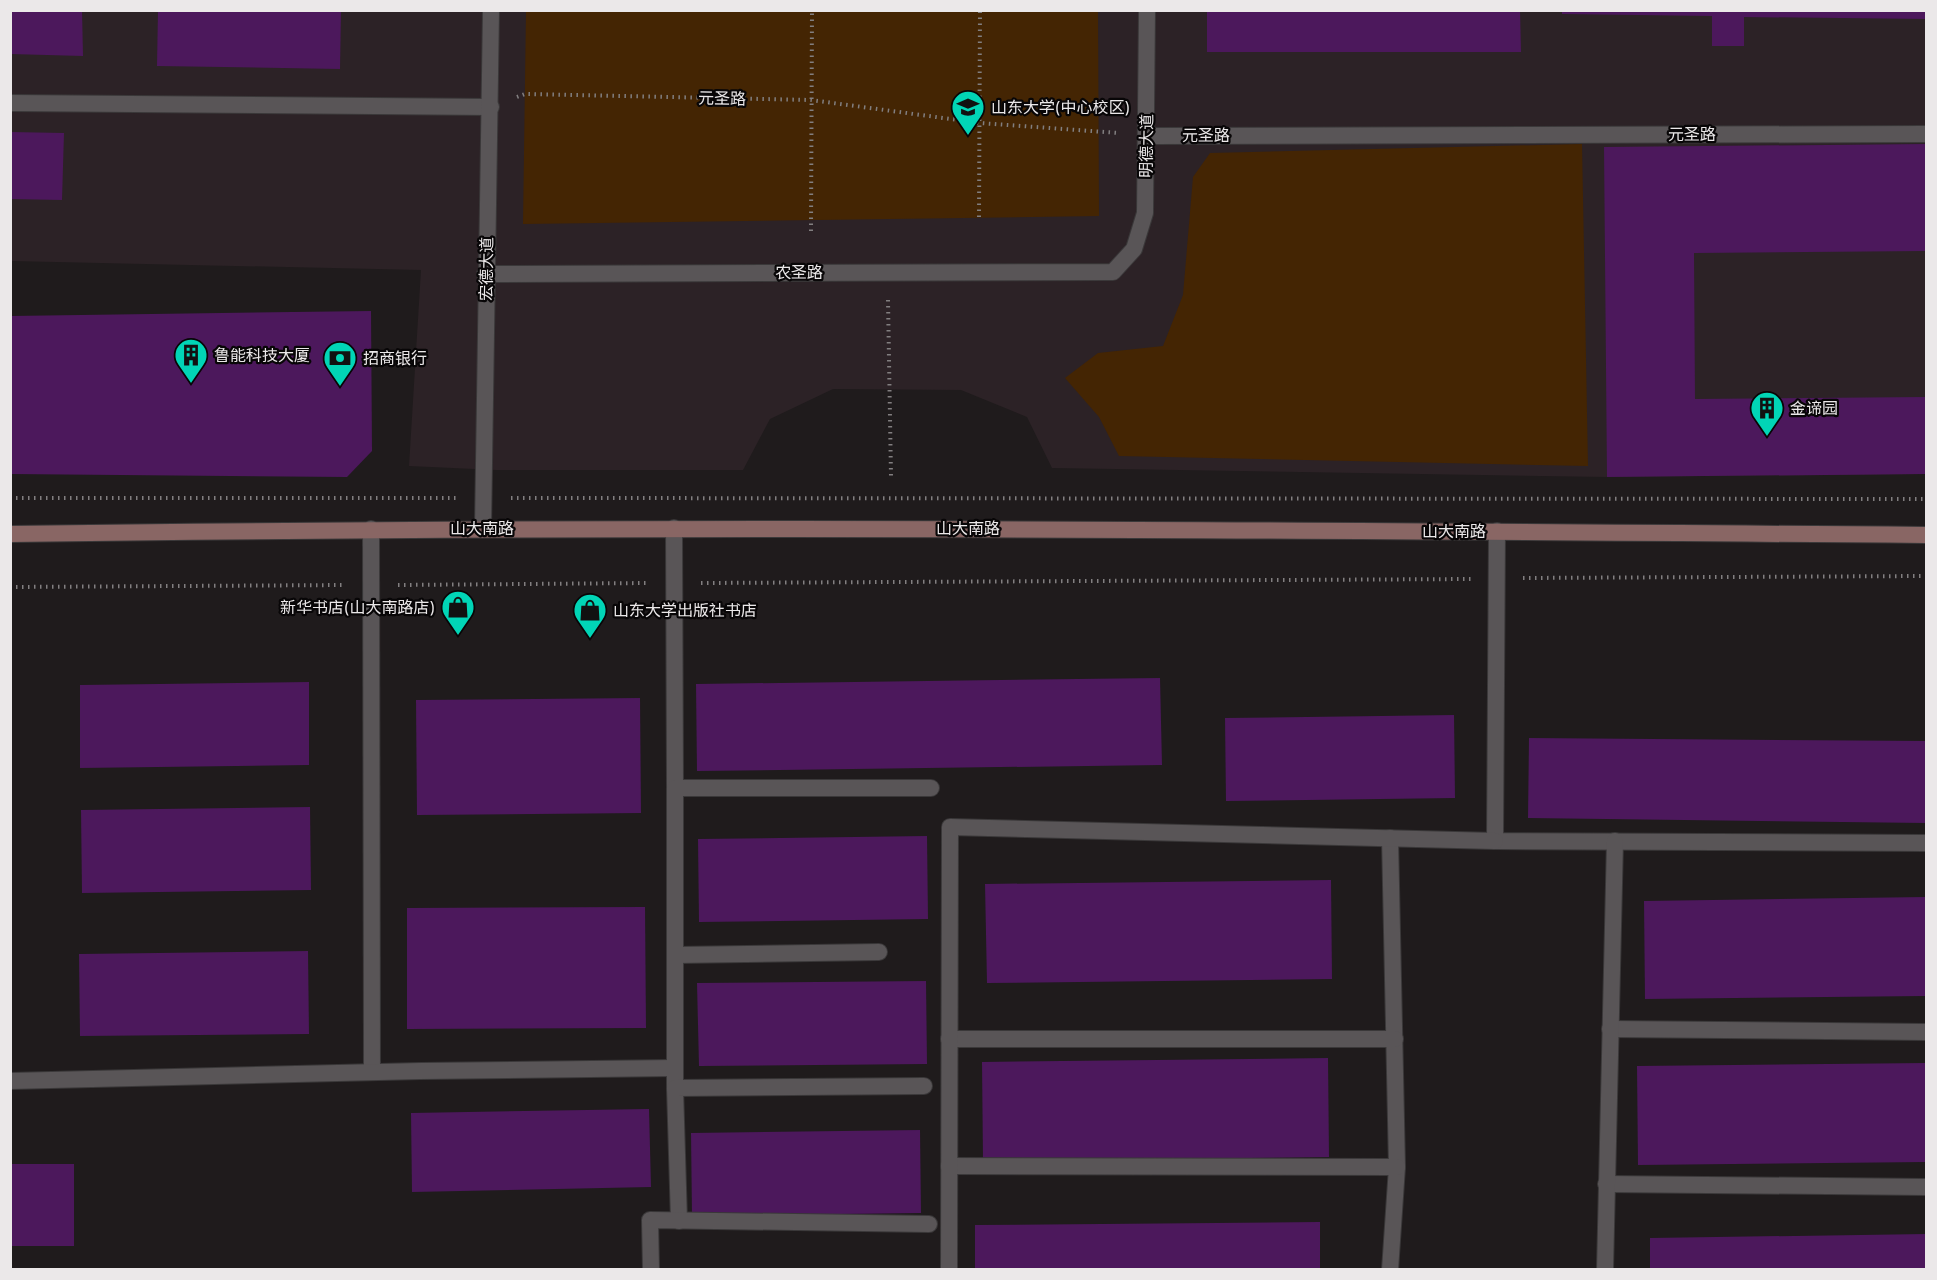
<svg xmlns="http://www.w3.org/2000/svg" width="1937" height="1280" font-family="Overpass,'Noto Sans SC',sans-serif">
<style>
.built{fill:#2c2226}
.green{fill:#442503}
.building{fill:#4c185c}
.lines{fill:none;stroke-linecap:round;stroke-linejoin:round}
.service-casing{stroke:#3a3839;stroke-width:18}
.minor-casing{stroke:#3a3839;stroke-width:18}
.secondary-casing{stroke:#3a3839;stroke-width:18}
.path{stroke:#827f80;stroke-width:4;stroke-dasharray:1.5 4.5;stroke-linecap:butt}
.service{stroke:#595557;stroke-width:16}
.minor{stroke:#595557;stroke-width:16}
.secondary{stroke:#896664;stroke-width:16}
.labels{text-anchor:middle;stroke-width:4.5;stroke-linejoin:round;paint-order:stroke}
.street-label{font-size:16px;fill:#ebe8e9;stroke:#080607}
.poi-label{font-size:16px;fill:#ebe8e9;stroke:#080607;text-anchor:start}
</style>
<rect width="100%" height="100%" fill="#1f1b1c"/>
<polygon class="built" points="11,11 1926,11 1926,474 1607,477 1052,468 1027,417 961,390 833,389 770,419 743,470 496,470 409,466 421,270 11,261"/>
<g class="green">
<polygon points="526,11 1098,11 1099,216 523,224"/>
<polygon points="1582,144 1588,466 1119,456 1099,417 1065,378 1098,353 1163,346 1183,295 1193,177 1210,153"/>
</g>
<g class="building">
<polygon points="10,10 82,10 83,56 10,54"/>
<polygon points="158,10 341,10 340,69 157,66"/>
<polygon points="1207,10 1520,10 1521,52 1207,52"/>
<polygon points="1562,10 1926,10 1926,19 1744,17 1744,46 1712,46 1712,16 1562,14"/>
<polygon points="10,132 64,133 62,200 10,199"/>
<polygon points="1926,144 1926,251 1694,253 1695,399 1926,397 1926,474 1607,477 1604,147"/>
<polygon points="371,311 372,451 347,477 10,474 10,316"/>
<polygon points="1160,678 1162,765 697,771 696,684"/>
<polygon points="309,682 309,765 80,768 80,685"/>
<polygon points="640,698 641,813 417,815 416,700"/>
<polygon points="1454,715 1455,798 1226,801 1225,718"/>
<polygon points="1529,738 1926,741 1926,823 1528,818"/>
<polygon points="310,807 311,890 82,893 81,810"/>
<polygon points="927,836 928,919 699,922 698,839"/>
<polygon points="1331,880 1332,979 987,983 985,884"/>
<polygon points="1926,897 1926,996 1645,999 1644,901"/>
<polygon points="645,907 646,1028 407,1029 407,908"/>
<polygon points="308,951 309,1034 80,1036 79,954"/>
<polygon points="926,981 927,1064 699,1066 697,983"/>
<polygon points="1328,1058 1329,1157 983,1161 982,1062"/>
<polygon points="1926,1063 1926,1162 1638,1165 1637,1066"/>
<polygon points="649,1109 651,1187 412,1192 411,1113"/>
<polygon points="920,1130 921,1213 692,1216 691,1133"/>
<rect x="10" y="1164" width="64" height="82"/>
<polygon points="1320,1222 1320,1270 975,1270 975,1225"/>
<polygon points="1926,1234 1926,1270 1650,1270 1650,1238"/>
</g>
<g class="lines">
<defs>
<g id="service">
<polyline points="10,103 491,107"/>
<polyline points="1146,136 1926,134"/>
<polyline points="485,274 1113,272 1134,249 1145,213 1147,10"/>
<polyline points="483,528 491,10"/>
</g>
<g id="minor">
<polyline points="674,528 675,788"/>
<polyline points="371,529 372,1072"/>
<polyline points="1497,531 1495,841 1926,843"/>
<polyline points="1390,838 1397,1167 1390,1270"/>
<polyline points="675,955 879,952"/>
<polyline points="1610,1029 1926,1032"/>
<polyline points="949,1039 1395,1039"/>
<polyline points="10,1081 421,1071 675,1068"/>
<polyline points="675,1088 675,788 931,788"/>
<polyline points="949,1166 1397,1167"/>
<polyline points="1606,1184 1926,1187"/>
<polyline points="679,1221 675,1088 924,1086"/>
<polyline points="651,1270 650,1220 929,1224"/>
<polyline points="949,1270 950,827 1495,841"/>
<polyline points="1605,1270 1615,841"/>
</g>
<path id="secondary" d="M 10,534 C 649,525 1288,530 1926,535"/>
</defs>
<use href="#service" class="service-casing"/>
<use href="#minor" class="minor-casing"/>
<use href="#secondary" class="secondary-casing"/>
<g class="path">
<polyline points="517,97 525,94 811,100 980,123 1119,133"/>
<polyline points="979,217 980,10"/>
<polyline points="811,231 812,10"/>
<polyline points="888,300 891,476"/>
<polyline points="10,498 456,498"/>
<polyline points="511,498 1926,499"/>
<polyline points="1523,578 1926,576"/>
<polyline points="701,583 1471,579"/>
<polyline points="398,585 649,583"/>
<polyline points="10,587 346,585"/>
</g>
<use href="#service" class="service"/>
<use href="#minor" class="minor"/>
<use href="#secondary" class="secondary"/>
</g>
<defs>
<symbol id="university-pin" viewBox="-11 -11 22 30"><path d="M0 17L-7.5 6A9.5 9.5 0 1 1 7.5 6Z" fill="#01d5b6" stroke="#080607"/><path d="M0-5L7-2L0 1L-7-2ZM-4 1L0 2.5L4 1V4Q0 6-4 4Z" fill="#111"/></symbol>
<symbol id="building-pin" viewBox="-11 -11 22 30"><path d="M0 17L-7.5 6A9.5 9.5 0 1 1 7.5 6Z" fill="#01d5b6" stroke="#080607"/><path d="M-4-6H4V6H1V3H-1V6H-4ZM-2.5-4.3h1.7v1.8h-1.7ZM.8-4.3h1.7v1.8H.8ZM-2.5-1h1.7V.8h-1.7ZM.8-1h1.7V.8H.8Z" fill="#111"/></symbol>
<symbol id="bank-pin" viewBox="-11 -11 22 30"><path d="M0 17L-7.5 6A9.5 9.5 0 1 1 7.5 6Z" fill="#01d5b6" stroke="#080607"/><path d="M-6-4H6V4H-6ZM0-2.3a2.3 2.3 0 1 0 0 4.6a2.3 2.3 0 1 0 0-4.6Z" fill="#111"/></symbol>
<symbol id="shop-pin" viewBox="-11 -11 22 30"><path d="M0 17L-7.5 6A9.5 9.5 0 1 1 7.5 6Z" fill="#01d5b6" stroke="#080607"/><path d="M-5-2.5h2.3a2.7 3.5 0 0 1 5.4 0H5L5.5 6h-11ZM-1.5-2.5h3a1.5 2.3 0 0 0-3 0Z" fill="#111"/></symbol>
</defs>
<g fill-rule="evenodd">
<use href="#university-pin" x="949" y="88" width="38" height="52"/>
<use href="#building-pin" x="172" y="336" width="38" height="52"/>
<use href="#bank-pin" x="321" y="339" width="38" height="52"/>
<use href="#building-pin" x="1748" y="389" width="38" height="52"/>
<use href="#shop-pin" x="439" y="588" width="38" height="52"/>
<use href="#shop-pin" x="571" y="591" width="38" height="52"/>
</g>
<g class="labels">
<g class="street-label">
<text transform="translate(722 98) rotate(1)" y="6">元圣路</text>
<text x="1692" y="140">元圣路</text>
<text x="1206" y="141">元圣路</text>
<text transform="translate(1146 146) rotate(-89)" y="6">明德大道</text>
<text transform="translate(486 269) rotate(-89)" y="6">宏德大道</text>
<text x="799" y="278">农圣路</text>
<text x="482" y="534">山大南路</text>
<text x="968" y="534">山大南路</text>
<text x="1454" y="537">山大南路</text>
</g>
<g class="poi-label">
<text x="991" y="113">山东大学(中心校区)</text>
<text x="214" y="361">鲁能科技大厦</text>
<text x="363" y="364">招商银行</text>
<text x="1790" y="414">金谛园</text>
<text x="435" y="613" text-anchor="end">新华书店(山大南路店)</text>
<text x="613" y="616">山东大学出版社书店</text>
</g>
</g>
<rect width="1937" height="1280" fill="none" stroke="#ebe8e9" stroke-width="24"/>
</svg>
